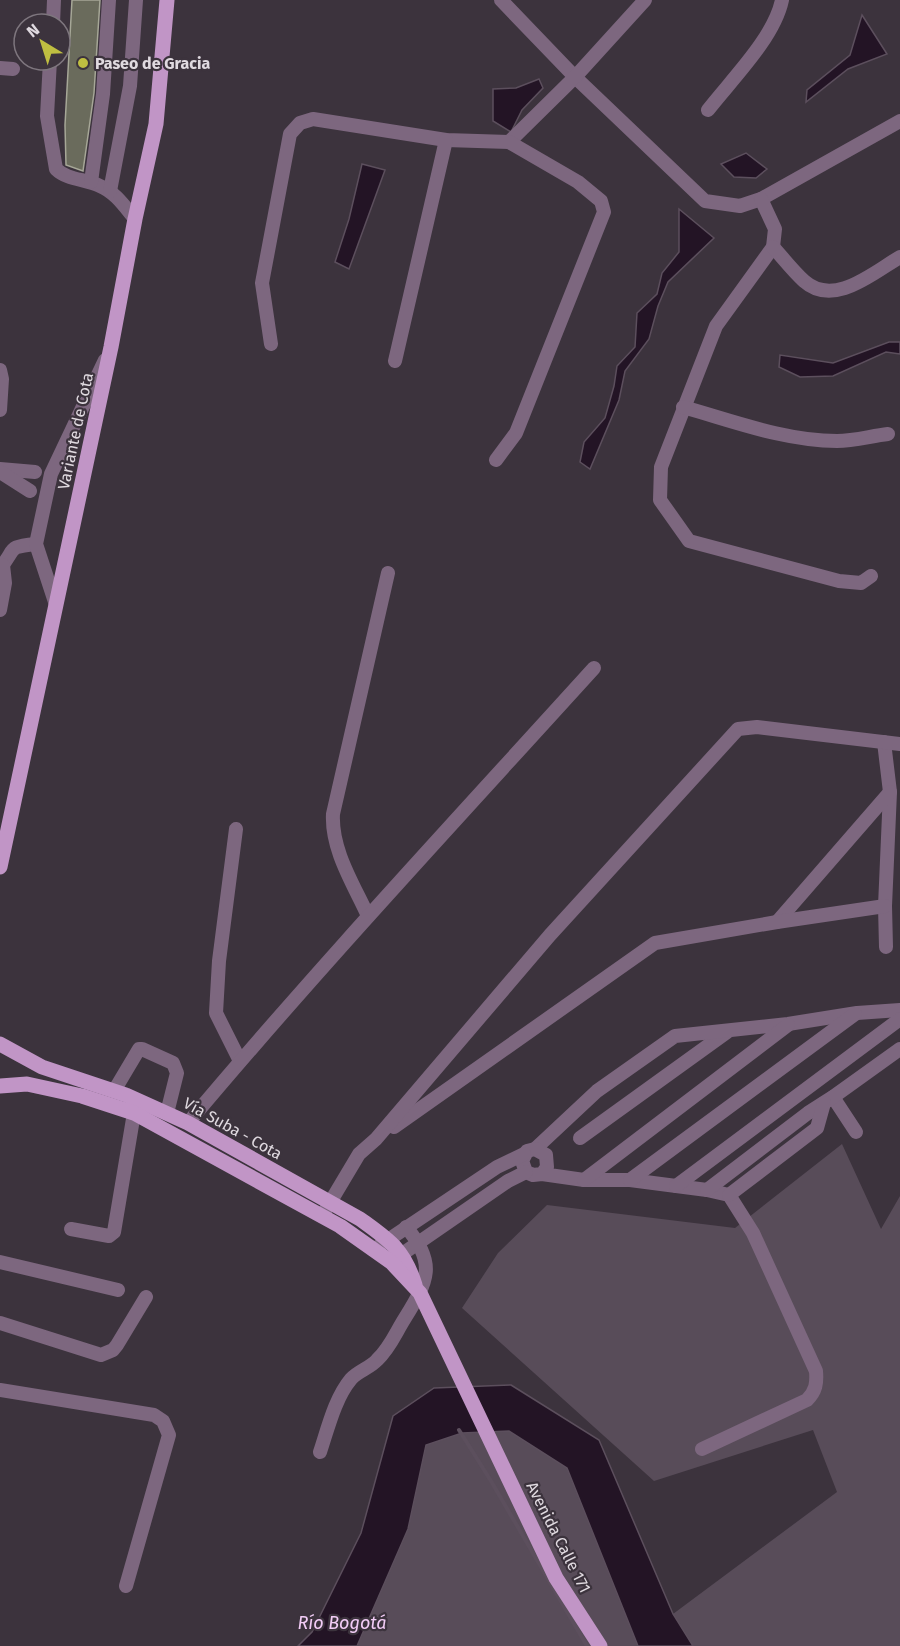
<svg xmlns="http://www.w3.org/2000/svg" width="900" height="1646" font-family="'Fira Sans',sans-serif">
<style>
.green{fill:#584c59}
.water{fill:#231425;stroke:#5c4f5d;stroke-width:1.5}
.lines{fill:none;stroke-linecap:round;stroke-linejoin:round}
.stream{stroke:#5c4f5d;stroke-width:4}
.building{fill:#6a6b5c;stroke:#a6a797;stroke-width:1.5}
.minor{stroke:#7d677f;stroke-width:14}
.major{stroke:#c195c6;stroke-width:15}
.poi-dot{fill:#bfbe41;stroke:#3c333d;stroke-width:2}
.labels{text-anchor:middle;stroke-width:4.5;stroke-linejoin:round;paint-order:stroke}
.poi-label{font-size:16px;font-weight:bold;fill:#e0dae0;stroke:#3c333d;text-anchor:start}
.street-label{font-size:16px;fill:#e0dae0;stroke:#3c333d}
.water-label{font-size:18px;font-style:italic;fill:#f2ccf6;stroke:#3c333d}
</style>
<rect width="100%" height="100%" fill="#3c333d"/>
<g class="green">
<polygon points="842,1144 881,1229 900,1196 900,1646 693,1646 673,1614 837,1492 813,1430 654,1481 462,1308 498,1253 547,1205 735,1228"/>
<polygon points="509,1431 567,1468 638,1646 357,1646 408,1529 426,1445 462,1433"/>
</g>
<g class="water">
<polygon points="862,15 887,54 848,69 806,102 807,90 850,55"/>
<polygon points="539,79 543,88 522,110 511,132 493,121 493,89 516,88"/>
<polygon points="746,153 767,169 756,178 734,177 721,164"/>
<polygon points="362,164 385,170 349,269 335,262 349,219"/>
<polygon points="679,209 714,238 668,282 658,306 649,339 625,371 619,400 590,469 580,462 584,442 605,418 614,386 617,366 635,347 637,313 657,294 662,273 679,252"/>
<polygon points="889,342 900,342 900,354 886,352 833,376 800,377 779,367 780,355 833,363"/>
<polygon points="511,1385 599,1440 673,1614 693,1646 638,1646 567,1468 509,1431 462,1433 426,1445 408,1529 357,1646 298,1646 312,1632 361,1533 393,1416 434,1388"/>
</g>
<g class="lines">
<polyline class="stream" points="459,1430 491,1481 587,1646"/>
</g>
<polygon class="building" points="72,0 100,0 94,93 83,171 66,165 65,125"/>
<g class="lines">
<g class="minor">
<polyline points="501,0 575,77 705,201 740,206 761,199 900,121"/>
<polyline points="53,24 54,0"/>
<path d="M 50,60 L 47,116 L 56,169 C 67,180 86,179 100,186 C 115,192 125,207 135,219"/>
<polyline points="0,68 13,69"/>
<path d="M 708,110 C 732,79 774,38 782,0"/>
<polyline points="509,142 575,77 645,0"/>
<polyline points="91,182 103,94 109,0"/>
<polyline points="110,191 130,86 136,0"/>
<polyline points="761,199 775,229 773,247 716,326 661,467 660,500 689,541 839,581 861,583 871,576"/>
<path d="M 773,247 C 783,258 793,271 804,281 C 834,308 874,272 900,257"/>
<polyline points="271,344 262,283 290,134 300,123 313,119 446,140 509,142 578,182 601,201 604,212 516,433 496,460"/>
<polyline points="395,361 446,140"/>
<polyline points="0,370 2,379 0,410"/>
<path d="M 683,407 C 733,421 785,441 837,441 C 854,441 871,436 888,434"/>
<polyline points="0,469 35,472"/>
<polyline points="0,472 30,491"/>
<path d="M 0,568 C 17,549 5,547 36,544"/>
<polyline points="56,605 36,544 51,474 105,360"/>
<polyline points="0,610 5,583 3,565"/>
<polyline points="884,742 890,792 885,906 886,947"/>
<polyline points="236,829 219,961 216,1013 240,1061"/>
<path d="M 368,916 C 354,885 331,850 333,814 L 388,573"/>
<polyline points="777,922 890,792"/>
<polyline points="114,1091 139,1049 142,1049 173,1063 177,1073 167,1113"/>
<polyline points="833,1097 856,1132"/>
<path d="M 188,1123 C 319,967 458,818 594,668"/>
<polyline points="394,1127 655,943 777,922 885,906"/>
<polyline points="580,1138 727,1032"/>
<polyline points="535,1149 597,1091 675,1036 788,1024 857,1013 900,1010"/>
<path d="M 542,1174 L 547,1167 L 546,1155 L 535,1149 L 527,1151 L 522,1161 L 526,1172 L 533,1175 L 542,1174 L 584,1180 L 630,1180 L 707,1190 L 729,1195 L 753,1233 L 816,1371 C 817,1383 816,1391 807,1400 L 702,1449"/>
<polyline points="584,1180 788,1025"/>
<polyline points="630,1180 855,1014"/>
<polyline points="676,1186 900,1019"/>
<polyline points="707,1190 808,1113 833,1097 900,1049"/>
<polyline points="729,1195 817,1128 824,1103"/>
<polyline points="325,1211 359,1154 376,1139 550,935 738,729 757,727 900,744"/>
<polyline points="71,1229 109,1236 114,1232 134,1113"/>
<polyline points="379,1246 497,1167 524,1154"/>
<polyline points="392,1261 508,1181 526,1172"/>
<polyline points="0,1262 118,1290"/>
<polyline points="0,1323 101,1355 113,1350 117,1345 146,1297"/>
<polyline points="0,1390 154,1415 163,1421 169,1435 126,1586"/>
<path d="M 320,1452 C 328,1428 335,1398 351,1379 C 358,1371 370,1368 377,1360 C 390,1348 396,1332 405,1318 C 428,1281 437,1263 406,1227"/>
</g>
<g class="major">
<polyline points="0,867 111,347 135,219 156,124 167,0"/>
<path d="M 0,1044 L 42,1067 L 126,1095 L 188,1123 L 360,1219 C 389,1240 404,1249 415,1285"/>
<polyline points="0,1086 27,1084 82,1096 134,1113 340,1226 391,1262 420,1293 556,1578 600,1646"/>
</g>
</g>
<circle class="poi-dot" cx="83" cy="63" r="6"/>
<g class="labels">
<g class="poi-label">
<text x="95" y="69">Paseo de Gracia</text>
</g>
<g class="street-label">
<text transform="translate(75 431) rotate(-78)" y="6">Variante de Cota</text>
<text transform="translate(233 1128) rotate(29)" y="6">Vía Suba - Cota</text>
<text transform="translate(559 1537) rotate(63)" y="6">Avenida Calle 171</text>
</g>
<g class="water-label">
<text x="342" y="1629">Río Bogotá</text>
</g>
</g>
<g transform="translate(42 42) rotate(322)"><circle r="28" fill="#3c333d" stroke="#7e767e" stroke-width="1.5"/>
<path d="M0-4.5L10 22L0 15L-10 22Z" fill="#bfbe41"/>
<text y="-9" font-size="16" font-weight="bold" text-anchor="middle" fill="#e0dae0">N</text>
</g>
</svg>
